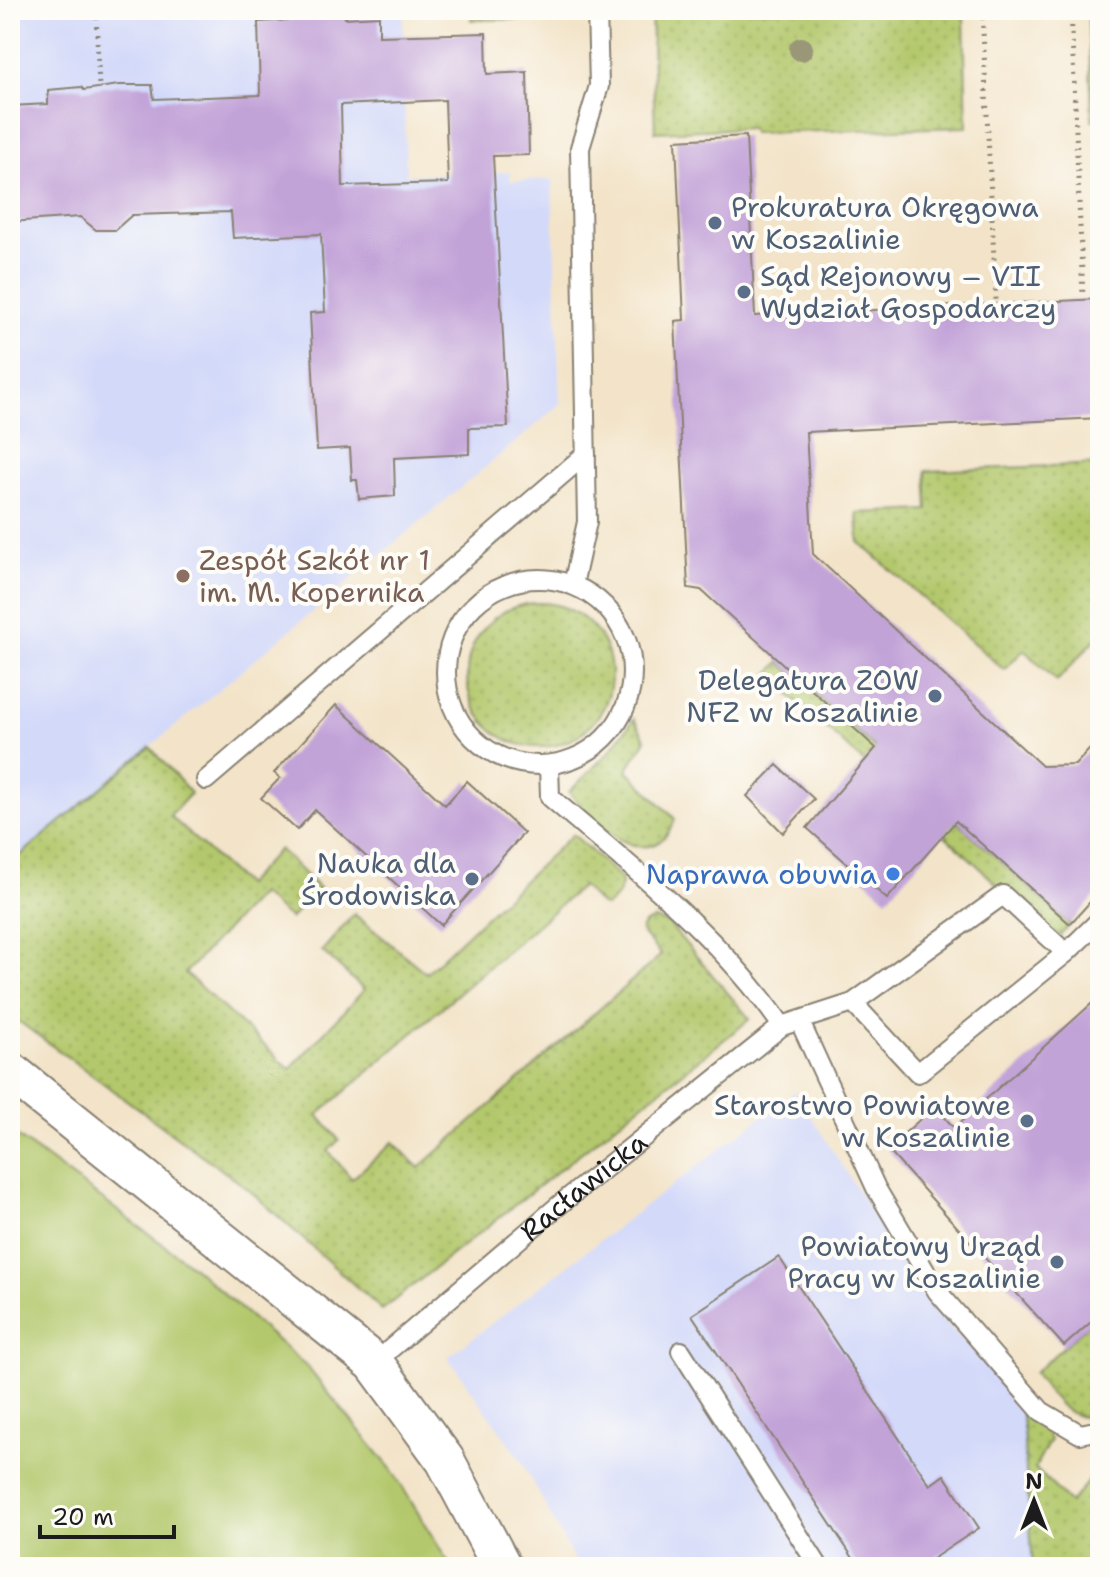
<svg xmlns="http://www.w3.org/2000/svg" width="1110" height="1577" font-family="'Shantell Sans',sans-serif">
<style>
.built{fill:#d3d9f9}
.grass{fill:url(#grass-dots);stroke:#687244;stroke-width:2}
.garden{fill:url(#garden-furrows);stroke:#687244;stroke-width:2}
.pitch{fill:#b3c86c;stroke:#687244;stroke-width:2}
.building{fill:#c2a3d8;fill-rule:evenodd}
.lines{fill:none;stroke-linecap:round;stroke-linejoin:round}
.service-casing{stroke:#888072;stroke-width:22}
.minor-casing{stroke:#888072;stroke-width:42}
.path{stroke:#888072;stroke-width:5;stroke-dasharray:2 6;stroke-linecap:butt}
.service{stroke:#fff;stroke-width:18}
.minor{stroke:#fff;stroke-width:38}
.tree{fill:#9a9779}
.service-dot{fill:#5c6f8a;stroke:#fdfcf7;stroke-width:3}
.education-dot{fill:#8d6e63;stroke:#fdfcf7;stroke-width:3}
.shop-dot{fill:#3f7fe0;stroke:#fdfcf7;stroke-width:3}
.labels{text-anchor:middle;stroke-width:8;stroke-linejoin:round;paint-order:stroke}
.service-label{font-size:28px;fill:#4e5e75;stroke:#fdfcf7;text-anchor:end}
.education-label{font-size:28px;fill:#785e54;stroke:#fdfcf7;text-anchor:start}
.shop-label{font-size:28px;fill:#366cbe;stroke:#fdfcf7;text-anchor:end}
.street-label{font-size:28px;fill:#1c1c1c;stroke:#fdfcf7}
</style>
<defs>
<pattern id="grass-dots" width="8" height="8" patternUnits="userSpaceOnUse" patternTransform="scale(2)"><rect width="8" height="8" fill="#b3c86c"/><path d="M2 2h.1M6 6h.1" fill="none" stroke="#99ab5d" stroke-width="1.8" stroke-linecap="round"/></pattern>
<pattern id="garden-furrows" width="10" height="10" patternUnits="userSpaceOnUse" patternTransform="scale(2)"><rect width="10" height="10" fill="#b3c86c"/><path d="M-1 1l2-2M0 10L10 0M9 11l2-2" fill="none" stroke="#99ab5d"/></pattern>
</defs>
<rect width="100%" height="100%" fill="#fdfcf7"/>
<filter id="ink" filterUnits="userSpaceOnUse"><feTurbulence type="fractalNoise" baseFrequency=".0125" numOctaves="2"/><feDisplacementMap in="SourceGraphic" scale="16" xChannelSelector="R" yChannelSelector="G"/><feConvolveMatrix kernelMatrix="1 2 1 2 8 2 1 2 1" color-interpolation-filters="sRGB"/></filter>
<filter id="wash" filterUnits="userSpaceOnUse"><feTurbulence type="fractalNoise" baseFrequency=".006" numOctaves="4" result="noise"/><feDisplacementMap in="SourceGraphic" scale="32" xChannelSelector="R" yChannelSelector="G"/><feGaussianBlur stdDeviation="1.8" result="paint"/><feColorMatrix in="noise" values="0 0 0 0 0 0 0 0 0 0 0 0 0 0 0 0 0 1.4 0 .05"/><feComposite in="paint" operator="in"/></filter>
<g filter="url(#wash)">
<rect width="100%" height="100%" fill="#f3e4c9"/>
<g class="built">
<polygon points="36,10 403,10 406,175 510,172 510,181 552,179 560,405 10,864 10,11"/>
<polygon points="795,1091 930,1305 1021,1402 1033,1567 578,1567 521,1460 448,1357"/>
</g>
<g class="grass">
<polygon points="651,10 958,10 964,16 967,127 752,133 751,128 655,132"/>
<polygon points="1092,10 1100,10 1100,120 1092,120 1088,15"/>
<polygon points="1100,464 1100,634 1057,681 1024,650 1004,670 859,542 857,513 928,510 926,471"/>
<circle cx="539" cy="675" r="72"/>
<polygon points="780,662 1070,924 1060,936 1036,923 976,864 768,675"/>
<path d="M 634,719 L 646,740 L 627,770 L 675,819 C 652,881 592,823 569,792 L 609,752 Z"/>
<path d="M 150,747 L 191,793 L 170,816 L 245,885 L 279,849 L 319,888 L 290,919 L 260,894 L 185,973 L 290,1069 L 364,990 L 322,951 L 354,914 L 426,973 L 573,834 L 621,879 C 621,893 617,899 606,906 L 601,905 L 582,886 L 318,1115 L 339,1140 L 328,1151 L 352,1179 L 393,1142 L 419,1168 L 661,955 L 641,932 C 642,924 647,922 655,919 L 669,924 L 750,1019 L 382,1310 L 248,1189 L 10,1015 L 10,864 Z"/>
<path d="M 1100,1314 L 1100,1417 C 1066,1423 1053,1397 1034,1373 Z"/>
<polygon points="1021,1402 1046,1430 1050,1440 1035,1468 1070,1503 1100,1467 1100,1567 1033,1567"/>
</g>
<polygon class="garden" points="471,10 551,10 551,19 471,20"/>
<polygon class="pitch" points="10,1131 191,1265 307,1367 392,1470 451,1567 10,1567"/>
<g id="blocks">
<g class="building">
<path d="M 344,13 L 345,18 L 379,16 L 379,36 L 486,33 L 487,74 L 527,72 L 529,155 L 493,156 L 508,427 L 469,428 L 469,454 L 394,458 L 395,496 L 359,499 L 357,480 L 352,480 L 350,448 L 317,450 L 310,313 L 325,312 L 321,234 L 233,238 L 231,212 L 132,215 L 115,230 L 96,230 L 80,217 L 10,222 L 10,106 L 48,104 L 48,90 L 81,87 L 84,90 L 119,85 L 152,85 L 154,99 L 260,95 L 258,22 L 293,20 L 293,15 ZM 445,100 L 448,183 L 343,186 L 341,105 Z"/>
<polygon points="746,136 755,316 1100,299 1100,418 806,432 813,554 1042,766 1075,765 1100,738 1100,891 1070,924 956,821 887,899 807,828 876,748 701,590 688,588 675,321 684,320 676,140"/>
<polygon points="336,705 445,805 467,781 524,833 441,925 315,810 297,830 261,798 280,778 274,773"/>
<polygon points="777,765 814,799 783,833 747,796"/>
<polygon points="1100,996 1100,1314 1064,1346 887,1149 935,1106 954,1128"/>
<polygon points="779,1257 930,1485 944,1475 979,1528 920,1567 859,1567 692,1315"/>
</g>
</g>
</g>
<g filter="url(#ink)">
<use href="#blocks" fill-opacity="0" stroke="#888072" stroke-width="2"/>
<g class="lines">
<defs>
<g id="service">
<circle cx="539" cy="672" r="93"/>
<polyline points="573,585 587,522 580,148 599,86 597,10"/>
<path d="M 549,765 L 550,797 C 632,868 720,936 782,1026"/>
<polyline points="206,780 586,454"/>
<polyline points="853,1003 918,1073 1066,953"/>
<polyline points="800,1022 876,1188 937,1291 1041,1411 1080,1434 1100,1430"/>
<polyline points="681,1351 819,1567"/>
<path id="s1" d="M 374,1363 L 558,1206 L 782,1026 L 853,1003 L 1003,895 L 1066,953 L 1100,920"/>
</g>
<polyline id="minor" points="10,1071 374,1363 445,1460 502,1567"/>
</defs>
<use href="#service" class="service-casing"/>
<use href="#minor" class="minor-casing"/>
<g class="path">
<polyline points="96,10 99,88"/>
<polyline points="982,10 996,300"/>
<polyline points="1071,10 1083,297"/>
</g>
<use href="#service" class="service"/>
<use href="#minor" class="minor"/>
</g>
<circle class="tree" cx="801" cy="49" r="12"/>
</g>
<g class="service-dot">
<circle cx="715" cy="223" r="8"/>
<circle cx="744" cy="292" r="8"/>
<circle cx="935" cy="696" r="8"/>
<circle cx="472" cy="879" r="8"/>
<circle cx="1027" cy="1121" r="8"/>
<circle cx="1057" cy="1262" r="8"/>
</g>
<circle class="education-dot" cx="183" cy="576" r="8"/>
<circle class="shop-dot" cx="893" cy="874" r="8"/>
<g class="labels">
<g class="service-label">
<text x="731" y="217" text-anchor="start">Prokuratura Okręgowa<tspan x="731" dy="32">w Koszalinie</tspan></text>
<text x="760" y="286" text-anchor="start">Sąd Rejonowy – VII<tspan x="760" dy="32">Wydział Gospodarczy</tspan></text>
<text x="919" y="690">Delegatura ZOW<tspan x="919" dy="32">NFZ w Koszalinie</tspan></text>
<text x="456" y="873">Nauka dla<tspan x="456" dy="32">Środowiska</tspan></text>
<text x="1011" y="1115">Starostwo Powiatowe<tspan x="1011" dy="32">w Koszalinie</tspan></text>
<text x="1041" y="1256">Powiatowy Urząd<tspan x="1041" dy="32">Pracy w Koszalinie</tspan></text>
</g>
<g class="education-label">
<text x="199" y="570">Zespół Szkół nr 1<tspan x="199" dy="32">im. M. Kopernika</tspan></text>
</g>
<g class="shop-label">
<text x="877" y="884">Naprawa obuwia</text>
</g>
<g class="street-label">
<text dy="10" stroke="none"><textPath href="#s1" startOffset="274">Racławicka</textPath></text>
</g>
</g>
<rect width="1110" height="1577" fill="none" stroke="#fdfcf7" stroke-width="40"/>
<g transform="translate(1034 1501)" stroke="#fdfcf7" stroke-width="6" paint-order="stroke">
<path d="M0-6L14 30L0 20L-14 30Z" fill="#1c1c1c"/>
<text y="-12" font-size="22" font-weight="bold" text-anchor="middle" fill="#1c1c1c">N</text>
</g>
<path d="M40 1525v12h134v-12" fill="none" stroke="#1c1c1c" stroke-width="4"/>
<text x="52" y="1525" font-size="24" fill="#1c1c1c" stroke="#fdfcf7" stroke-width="6" paint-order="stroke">20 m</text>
</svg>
